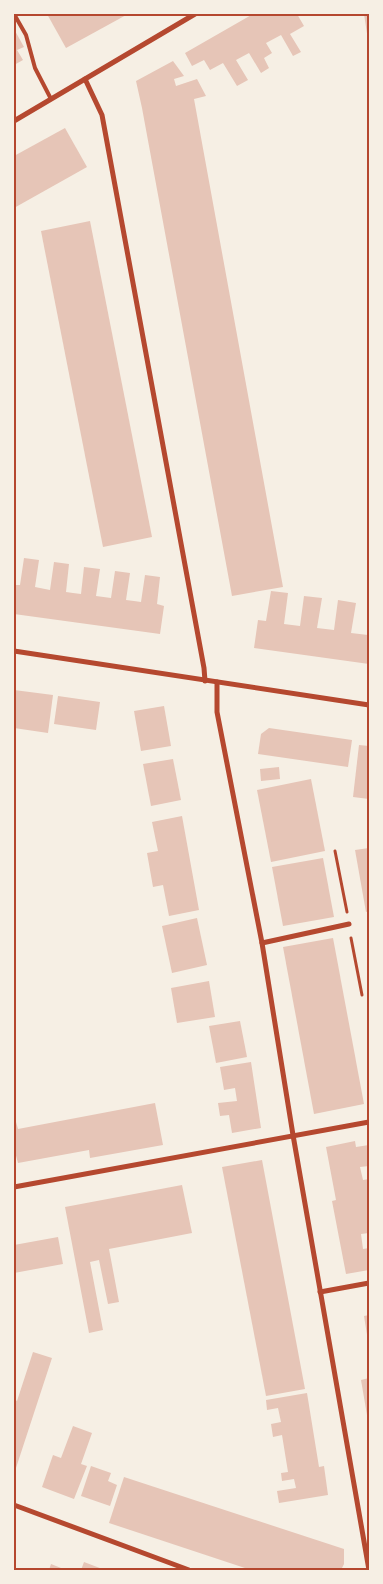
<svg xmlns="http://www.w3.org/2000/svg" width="383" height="1584" font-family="Overpass,sans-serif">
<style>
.building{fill:#e6c5b7}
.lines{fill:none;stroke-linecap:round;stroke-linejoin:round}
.path{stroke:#b5482f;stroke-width:3}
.service{stroke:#b5482f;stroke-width:4}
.minor{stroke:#b5482f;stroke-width:5}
.neatline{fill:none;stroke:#b5482f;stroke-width:2}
</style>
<rect width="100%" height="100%" fill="#f6efe4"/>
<g class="building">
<polygon points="47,14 128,14 66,48"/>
<polygon points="253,14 297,14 304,26 290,34 301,52 293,56 281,35 266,43 272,53 264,58 269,68 261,73 249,53 236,60 248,80 237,86 223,63 210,70 204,60 192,66 185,53"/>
<polygon points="364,14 369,14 369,40 368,40"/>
<polygon points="14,29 24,47 17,50 23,60 14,65"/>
<polygon points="173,61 184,76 174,79 176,86 197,79 206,96 194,99 283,587 232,596 142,108 136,81"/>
<polygon points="65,128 87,167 14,208 14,156"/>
<polygon points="90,221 152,537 103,547 41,231"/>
<polygon points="24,558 39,560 35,587 50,590 54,562 69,564 66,592 73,593 81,594 84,567 100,569 96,596 111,598 115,571 130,573 126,600 134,601 141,602 145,575 160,577 157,604 164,606 160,634 14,614 14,585 20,585"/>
<polygon points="271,591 288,593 284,624 300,626 304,596 322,598 317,628 334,630 338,600 356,603 351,633 368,635 369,631 369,664 254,648 258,620 266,621"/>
<polygon points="14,690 53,695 48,733 14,728"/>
<polygon points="58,696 100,702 96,730 54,724"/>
<polygon points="164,706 171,746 141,751 134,711"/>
<polygon points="269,728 352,740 348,767 258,754 261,734"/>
<polygon points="359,745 369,746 369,799 353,797"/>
<polygon points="173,759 181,800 151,806 143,764"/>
<polygon points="279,767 280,779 261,781 260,769"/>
<polygon points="311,779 325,851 271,862 257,790"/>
<polygon points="182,816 199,910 169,916 163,885 153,887 147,853 158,851 152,822"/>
<polygon points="369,848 369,911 366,912 355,850"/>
<polygon points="323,858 334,917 283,926 272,867"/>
<polygon points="197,918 207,965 172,973 162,926"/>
<polygon points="333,938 364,1104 314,1114 283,947"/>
<polygon points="209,981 215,1017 177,1023 171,988"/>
<polygon points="240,1021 247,1057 216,1063 209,1026"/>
<polygon points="251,1062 261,1128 232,1133 229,1115 220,1116 218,1103 237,1101 235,1088 224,1090 220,1067"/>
<polygon points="155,1103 163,1145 90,1158 89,1150 18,1163 15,1152 14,1152 14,1115 18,1129"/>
<polygon points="355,1141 356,1147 369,1145 369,1166 360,1167 363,1180 369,1179 369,1233 361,1234 363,1249 369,1248 369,1270 346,1274 332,1201 336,1200 326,1147"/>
<polygon points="262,1160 305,1389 266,1396 222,1167"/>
<polygon points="182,1185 192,1233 109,1249 119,1302 108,1304 99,1260 90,1262 103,1330 89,1333 65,1207"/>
<polygon points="58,1237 63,1264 14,1273 14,1245"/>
<polygon points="369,1315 369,1341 368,1341 364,1316"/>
<polygon points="33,1352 52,1358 14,1474 14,1399 17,1401"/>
<polygon points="369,1378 369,1415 367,1415 361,1380"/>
<polygon points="307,1393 319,1467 324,1466 328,1495 279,1503 277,1491 296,1488 294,1479 282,1481 281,1473 288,1472 282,1435 273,1437 271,1424 281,1422 278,1408 267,1410 266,1400"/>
<polygon points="73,1426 92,1433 81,1464 87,1466 74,1499 42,1487 53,1455 61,1458"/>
<polygon points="91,1466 111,1473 108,1481 117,1485 110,1506 81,1496"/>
<polygon points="124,1477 344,1549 344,1564 341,1570 251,1570 109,1523"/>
<polygon points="84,1562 105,1570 81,1570"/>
<polygon points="51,1564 66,1570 49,1570"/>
</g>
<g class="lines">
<g class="path">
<polyline points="335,851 347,912"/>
<polyline points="351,938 362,995"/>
</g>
<polyline class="service" points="14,14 26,35 35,68 51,99"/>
<g class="minor">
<polyline points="85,79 102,115 204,668 205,681"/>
<polyline points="14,121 195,14"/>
<polyline points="14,651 369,705"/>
<polyline points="217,682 217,712 262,943 293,1135 369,1570"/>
<polyline points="262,943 349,924"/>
<polyline points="14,1187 369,1122"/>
<polyline points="320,1292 369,1283"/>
<polyline points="14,1505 189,1570"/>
</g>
</g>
<rect width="383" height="1584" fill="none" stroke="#f6efe4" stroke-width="30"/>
<rect x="15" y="15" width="353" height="1554" class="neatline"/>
</svg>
